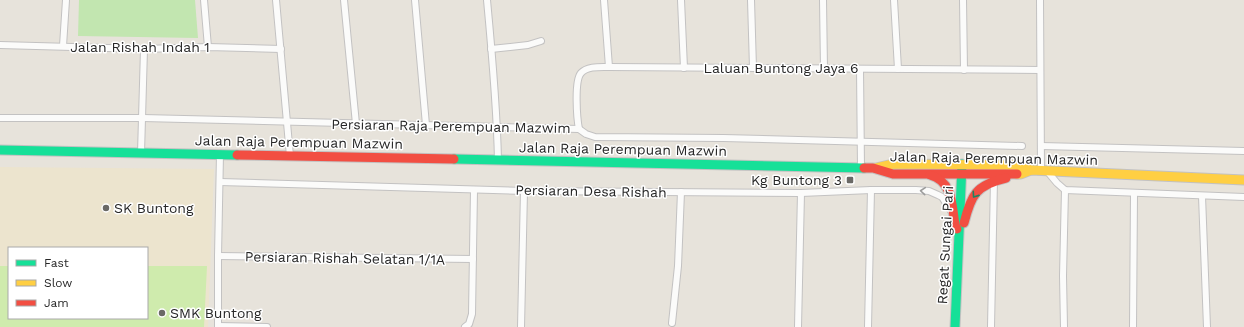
<svg xmlns="http://www.w3.org/2000/svg" width="1244" height="327" font-family="'Work Sans',sans-serif">
<style>
.education{fill:#ece4ce;fill-rule:evenodd}
.green{fill:#c2e6b0}
.pitch{fill:#cfebad}
.lines{fill:none;stroke-linecap:round;stroke-linejoin:round}
.street-casing{stroke:#c3c2c2;stroke-width:8}
.fast-casing{stroke:#c3c2c2;stroke-width:11}
.slow-casing{stroke:#c3c2c2;stroke-width:11}
.jam-casing{stroke:#c3c2c2;stroke-width:11}
.street{stroke:#fbfbfa;stroke-width:6}
.fast{stroke:#16e098;stroke-width:9}
.slow{stroke:#ffcf43;stroke-width:9}
.jam{stroke:#f24e42;stroke-width:9}
.oneway{stroke:#9c9c9b}
.oneway2{stroke:#1e8460}
.poi-dot{fill:#6a6966;stroke:#fff;stroke-width:1.5}
.labels{text-anchor:middle;stroke-width:3;stroke-linejoin:round;paint-order:stroke}
.street-label{font-size:14px;fill:#272727;stroke:#fff}
.poi-label{font-size:14px;fill:#272727;stroke:#fff;text-anchor:start}
</style>
<rect width="100%" height="100%" fill="#e7e3db"/>
<path class="education" d="M 0,167 L 214,169 L 208,327 L 0,327 ZM 9,248 L 147,248 L 147,318 L 9,318 Z"/>
<polygon class="green" points="79,0 195,0 198,38 78,36"/>
<polygon class="pitch" points="0,266 9,266 9,318 147,318 147,266 207,266 204,327 0,327"/>
<g class="lines">
<defs>
<g id="street">
<polyline points="204,0 208,47"/>
<polyline points="276,0 290,156"/>
<polyline points="344,0 356,124"/>
<polyline points="415,0 426,125"/>
<path d="M 487,0 C 492,53 497,107 498,161"/>
<polyline points="604,0 609,67"/>
<polyline points="681,0 684,68"/>
<polyline points="751,0 753,68"/>
<polyline points="823,0 824,69"/>
<polyline points="894,0 898,69"/>
<polyline points="963,0 964,70"/>
<polyline points="1040,0 1041,171"/>
<polyline points="0,45 144,49 208,47 281,49"/>
<polyline points="63,46 66,0"/>
<polyline points="491,49 528,45 541,41"/>
<polyline points="860,69 861,168"/>
<polyline points="0,118 143,118 579,129 586,134 595,137 723,138 1022,146"/>
<path d="M 579,129 C 577,119 574,81 581,73 C 587,66 600,67 609,67 L 1040,70"/>
<polyline points="1041,146 1244,151"/>
<polyline points="141,153 144,49"/>
<polyline points="1047,171 1057,183 1065,190 1244,197"/>
<polyline points="220,182 524,191 801,193 871,190 916,190 929,191 938,195 942,197 951,211"/>
<polyline points="1202,196 1207,327"/>
<polyline points="218,256 473,259"/>
<polyline points="672,323 678,266 681,192"/>
<polyline points="218,326 267,327"/>
<polyline points="218,327 218,256 220,154"/>
<polyline points="465,327 469,324 472,314 474,190"/>
<polyline points="521,327 524,191"/>
<polyline points="798,327 801,193"/>
<polyline points="868,327 871,190"/>
<polyline points="991,327 994,180"/>
<polyline points="1064,327 1063,276 1065,190"/>
<polyline points="1133,327 1134,194"/>
</g>
<g id="fast">
<polyline points="0,150 237,155"/>
<polyline points="454,159 864,168"/>
<polyline points="955,327 962,164"/>
</g>
<g id="slow">
<polyline points="876,168 893,164 1015,165 1031,170"/>
<polyline points="1017,174 1021,174 1031,170 1244,180"/>
</g>
<g id="jam">
<polyline points="237,155 454,159"/>
<polyline points="864,168 873,168 893,174 1017,174"/>
<path d="M 930,175 C 953,181 952,206 955,225 L 957,229"/>
<path d="M 964,223 C 971,195 976,185 1006,178"/>
</g>
</defs>
<use href="#street" class="street-casing"/>
<use href="#fast" class="fast-casing"/>
<use href="#slow" class="slow-casing"/>
<use href="#jam" class="jam-casing"/>
<use href="#street" class="street"/>
<use href="#fast" class="fast"/>
<use href="#slow" class="slow"/>
<use href="#jam" class="jam"/>
</g>
<defs><path id="oneway-chevron" d="M-2-3.5L2.5 0L-2 3.5" fill="none" stroke-width="1.6" stroke-linecap="round" stroke-linejoin="round"/></defs>
<use class="oneway" href="#oneway-chevron" transform="translate(923 191) rotate(-175)"/>
<use class="oneway2" href="#oneway-chevron" transform="translate(975 195) rotate(125)"/>
<g class="poi-dot">
<rect x="846" y="176" width="8" height="8" rx="2"/>
<circle cx="106" cy="208" r="4"/>
<circle cx="162" cy="313" r="4"/>
</g>
<g class="labels">
<g class="street-label">
<text x="140" y="52">Jalan Rishah Indah 1</text>
<text x="781" y="73">Laluan Buntong Jaya 6</text>
<text transform="translate(451 126) rotate(1)" y="5">Persiaran Raja Perempuan Mazwim</text>
<text transform="translate(299 142) rotate(1)" y="5">Jalan Raja Perempuan Mazwin</text>
<text transform="translate(623 149) rotate(1)" y="5">Jalan Raja Perempuan Mazwin</text>
<text transform="translate(994 158) rotate(1)" y="5">Jalan Raja Perempuan Mazwin</text>
<text transform="translate(591 191) rotate(1)" y="5">Persiaran Desa Rishah</text>
<text transform="translate(945 245) rotate(-87)" y="5">Regat Sungai Pari</text>
<text transform="translate(345 258) rotate(1)" y="5">Persiaran Rishah Selatan 1/1A</text>
</g>
<g class="poi-label">
<text x="842" y="185" text-anchor="end">Kg Buntong 3</text>
<text x="114" y="213">SK Buntong</text>
<text x="170" y="318">SMK Buntong</text>
</g>
</g>
<rect x="8" y="247" width="140" height="72" fill="#ffffff" stroke="#a9a9a9"/>
<rect x="16" y="260" width="20" height="6" fill="#16e098" stroke="#a9a9a9"/>
<text x="44" y="267" font-size="12" fill="#272727">Fast</text>
<rect x="16" y="280" width="20" height="6" fill="#ffcf43" stroke="#a9a9a9"/>
<text x="44" y="287" font-size="12" fill="#272727">Slow</text>
<rect x="16" y="300" width="20" height="6" fill="#f24e42" stroke="#a9a9a9"/>
<text x="44" y="307" font-size="12" fill="#272727">Jam</text>
</svg>
